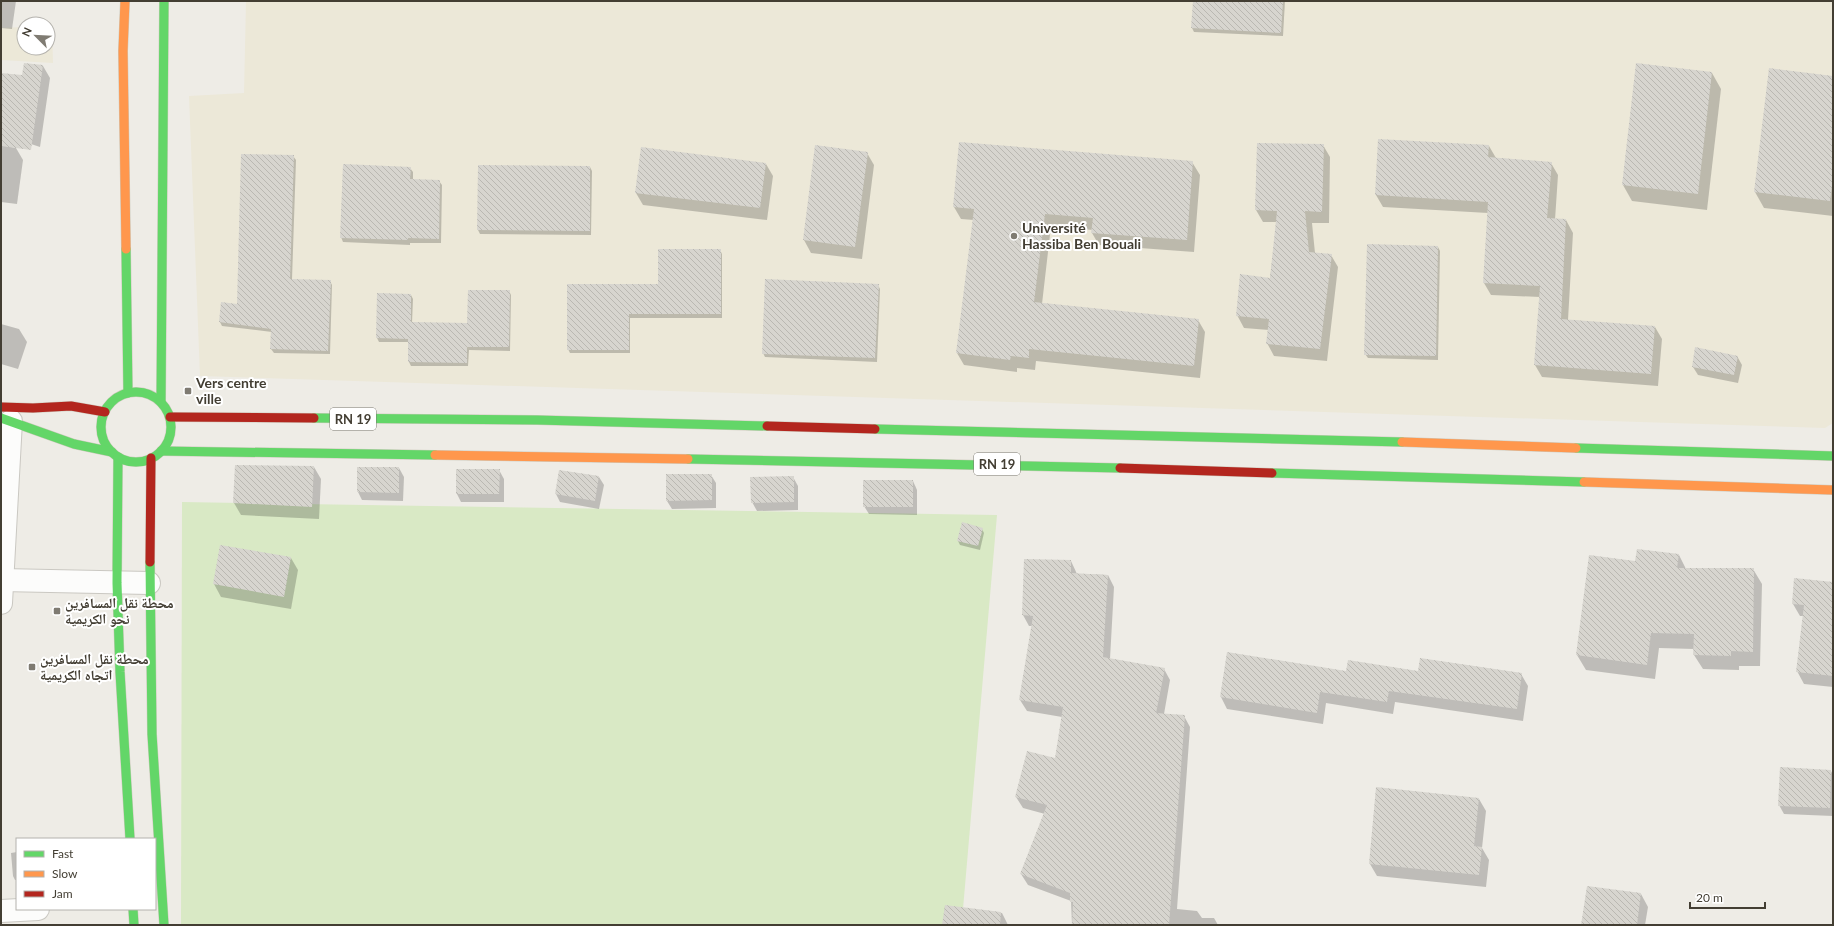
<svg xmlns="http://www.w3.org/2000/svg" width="1834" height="926" font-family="Lato,'Noto Naskh Arabic',sans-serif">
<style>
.education{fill:#ece8d8}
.park{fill:#d9e9c5}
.shadow{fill:#0003}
.building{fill:url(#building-back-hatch)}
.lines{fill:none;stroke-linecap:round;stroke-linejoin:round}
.street-casing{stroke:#cac8c2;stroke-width:24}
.fast-casing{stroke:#cecabd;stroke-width:10}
.slow-casing{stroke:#cecabd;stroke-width:10}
.jam-casing{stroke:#cecabd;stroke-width:10}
.street{stroke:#fcfcfb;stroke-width:22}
.fast{stroke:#63d668;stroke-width:9}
.slow{stroke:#ff974d;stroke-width:9}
.jam{stroke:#b3261e;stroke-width:9}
.poi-dot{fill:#7f7b72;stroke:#fff;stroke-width:1.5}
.labels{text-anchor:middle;stroke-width:4;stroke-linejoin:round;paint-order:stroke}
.shield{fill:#fff;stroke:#7b7870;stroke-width:1}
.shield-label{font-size:13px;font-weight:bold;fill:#433e33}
.poi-label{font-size:14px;font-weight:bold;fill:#433e33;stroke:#fff;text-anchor:start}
</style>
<defs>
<pattern id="building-back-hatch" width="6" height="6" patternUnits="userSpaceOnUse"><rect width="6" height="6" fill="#d7d5cf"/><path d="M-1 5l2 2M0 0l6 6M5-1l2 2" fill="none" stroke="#bab8b2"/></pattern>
</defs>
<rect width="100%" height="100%" fill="#eeece6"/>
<g class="education">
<polygon points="246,1 1833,1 1833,423 1825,428 200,376 189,96 244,93"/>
<polygon points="52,25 53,63 1,60 1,28 24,27 24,48 48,48 48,26"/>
</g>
<polygon class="park" points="182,502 997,515 963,909 954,925 181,925"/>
<g class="shadow">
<polygon points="1,1 16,1 12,29 1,28"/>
<polygon points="1194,1 1285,1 1283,36 1194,32 1192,28"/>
<polygon points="43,66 50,78 40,147 1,134 1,74 23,77"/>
<polygon points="1712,73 1721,89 1707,210 1632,201 1623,185"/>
<polygon points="1833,77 1833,216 1764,208 1755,192"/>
<polygon points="1,145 16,148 23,160 17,204 1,202"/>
<polygon points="1323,145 1330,157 1329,223 1312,223 1315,253 1331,255 1338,267 1327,361 1274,356 1267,343 1269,330 1244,328 1237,315 1270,279 1277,222 1263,222 1256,210"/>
<polygon points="816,146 867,153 874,165 862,259 811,253 804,240"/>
<polygon points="1489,146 1496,158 1551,163 1558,175 1555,220 1566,220 1573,233 1568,320 1655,327 1662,339 1658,386 1542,377 1535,365 1540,297 1491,295 1484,283 1488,213 1383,207 1376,195"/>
<polygon points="293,156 296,160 292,280 330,281 332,285 330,354 274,353 271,349 272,332 222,326 220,322 238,305"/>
<polygon points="1192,162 1200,175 1194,252 1099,245 1092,233 1093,230 1051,226 1042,304 1198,320 1205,332 1200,378 1036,361 1035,370 1017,368 1017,372 964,365 957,353 974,220 961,219 954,207"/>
<polygon points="766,164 773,176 767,220 643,205 636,193"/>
<polygon points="479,166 590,167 592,171 591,235 480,234 478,230"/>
<polygon points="410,168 413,172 413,180 439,181 442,185 441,243 410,243 410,245 343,242 341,237"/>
<polygon points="1438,247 1440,251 1438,360 1368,358 1365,354"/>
<polygon points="720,250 722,254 722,318 630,318 630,353 570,353 568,349 659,285"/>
<polygon points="878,285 880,289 877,362 765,357 763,353"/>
<polygon points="509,291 511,295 510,351 469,350 468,366 411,366 409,362 409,342 379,342 377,338 411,295 413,299 412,323 468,324"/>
<polygon points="1,324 19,329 27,342 18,369 1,364"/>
<polygon points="1737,356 1742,365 1738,383 1698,375 1693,367"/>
<polygon points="314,467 321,479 319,519 241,515 234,503"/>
<polygon points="358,468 399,468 404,477 403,501 362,500 358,492"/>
<polygon points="499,470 504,479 504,502 461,502 457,494"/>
<polygon points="711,475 716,483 716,508 672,509 667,501"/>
<polygon points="599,477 604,485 599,509 560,502 556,494"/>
<polygon points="793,477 798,486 798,510 757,511 752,502"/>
<polygon points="913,481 917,490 917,515 869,514 864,506"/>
<polygon points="982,529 984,533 980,550 960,545 958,541"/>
<polygon points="1679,555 1686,569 1753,569 1762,584 1760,666 1739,666 1739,670 1703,669 1694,655 1694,649 1659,648 1655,679 1586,670 1577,655 1590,556 1636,562"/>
<polygon points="291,558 298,570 291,609 221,597 214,584"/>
<polygon points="1025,560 1071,561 1077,574 1108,575 1114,587 1110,659 1164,669 1170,680 1164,714 1184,716 1190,727 1177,909 1197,911 1202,918 1214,918 1218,925 1072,925 1071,901 1028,885 1021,874 1045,814 1023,808 1016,797 1056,759 1062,717 1027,711 1020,700 1032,626 1029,626 1023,615"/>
<polygon points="1833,583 1833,687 1804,684 1797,671 1804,616 1800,616 1793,604"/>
<polygon points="1228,654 1347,672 1521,674 1528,686 1523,721 1395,702 1393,714 1326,703 1323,724 1227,709 1221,697"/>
<polygon points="1831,771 1833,775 1833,816 1784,814 1779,805"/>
<polygon points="1479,799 1486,811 1482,848 1489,860 1486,887 1377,876 1370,864"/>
<polygon points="17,852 17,880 15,880 13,876 11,853"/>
<polygon points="1641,894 1648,907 1645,925 1582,925"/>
<polygon points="945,906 1002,913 1008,925 943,925"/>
</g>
<g class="building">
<polygon points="1193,1 1283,1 1281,33 1191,28"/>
<polygon points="24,63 43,65 31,150 1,146 1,73 22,75"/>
<polygon points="1636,63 1712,72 1698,194 1622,185"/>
<polygon points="1769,68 1833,76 1833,178 1830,201 1754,192"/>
<polygon points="1378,139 1489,145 1488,157 1552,162 1547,218 1566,219 1561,319 1655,326 1651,374 1534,365 1540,286 1483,283 1488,202 1375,195"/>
<polygon points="959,142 1193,161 1187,240 1091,233 1093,218 1045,214 1034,302 1199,319 1194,366 1029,349 1029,358 1011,356 1010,360 956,353 974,209 953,207"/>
<polygon points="1257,143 1324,144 1322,212 1305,211 1309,252 1332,254 1320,349 1266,344 1269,319 1236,316 1240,274 1270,278 1277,211 1255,210"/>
<polygon points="815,145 868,152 855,247 803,240"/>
<polygon points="641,147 766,163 760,208 635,193"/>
<polygon points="241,154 294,155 290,279 331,280 328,351 270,349 271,329 219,322 221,302 237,304"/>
<polygon points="343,164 411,167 410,179 440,180 439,239 408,238 408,240 340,238"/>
<polygon points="478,165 590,166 590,231 477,230"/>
<polygon points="1367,244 1438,246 1436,356 1364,355"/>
<polygon points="658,249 721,249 721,314 629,314 629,350 567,350 567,284 658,284"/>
<polygon points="765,279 879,284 875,358 762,354"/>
<polygon points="468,290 510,290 509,347 467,347 467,363 408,362 408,339 376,338 377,293 411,294 411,322 467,323"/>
<polygon points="1695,347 1738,356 1734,375 1692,367"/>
<polygon points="235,465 314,466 312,507 233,503"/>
<polygon points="357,467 399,467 399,493 357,492"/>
<polygon points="456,469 500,469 499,494 456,494"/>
<polygon points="559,470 599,476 595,501 555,494"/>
<polygon points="666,474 712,474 712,500 666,501"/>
<polygon points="794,476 794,502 751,503 750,477"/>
<rect x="863" y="480" width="50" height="27"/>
<polygon points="962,522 983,528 978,546 957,541"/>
<polygon points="220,545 291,557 284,597 213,584"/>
<polygon points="1637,549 1679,554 1677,568 1754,568 1753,652 1731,651 1731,656 1693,655 1694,634 1651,633 1647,665 1576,655 1589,555 1635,561"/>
<polygon points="1024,559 1071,560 1071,573 1108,575 1103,657 1165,668 1156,713 1185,715 1169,925 1072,925 1073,902 1070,902 1070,893 1020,874 1047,805 1015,797 1027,751 1055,758 1063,707 1019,700 1033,616 1022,615"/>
<polygon points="1794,578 1833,582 1833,676 1796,672 1804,605 1792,604"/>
<polygon points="1227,652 1346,671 1348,660 1418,671 1420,658 1522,673 1517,709 1389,691 1387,702 1320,692 1317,713 1220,697"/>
<polygon points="1780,767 1831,770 1830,808 1778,806"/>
<polygon points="1376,787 1479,798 1474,846 1482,847 1479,875 1369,864"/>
<polygon points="1587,886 1641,893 1637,925 1581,925"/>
<polygon points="945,905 1001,912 1000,925 942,925"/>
</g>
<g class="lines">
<defs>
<g id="street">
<polyline points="1,580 149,583"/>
<polyline points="1,603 11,421"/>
<polyline points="1,911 38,909"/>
</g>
<g id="fast">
<polyline points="126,249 128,393"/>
<circle cx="136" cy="427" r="35"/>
<polyline points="161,402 164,1"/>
<polyline points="1,418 74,444 112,452"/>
<polyline points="314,418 537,420 767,426"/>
<polyline points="875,429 1402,442"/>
<polyline points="1576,448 1833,456"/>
<polyline points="161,451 435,455"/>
<polyline points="118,457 117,583 120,672 130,839"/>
<polyline points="688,459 1120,468"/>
<polyline points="1272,473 1584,482"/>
<polyline points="150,562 152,734 164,925"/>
<polyline points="133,909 134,925"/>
</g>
<g id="slow">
<polyline points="125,1 123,51 126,249"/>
<polyline points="1402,442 1576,448"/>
<polyline points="435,455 688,459"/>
<polyline points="1584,482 1833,490"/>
</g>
<g id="jam">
<polyline points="1,407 33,408 71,406 105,412"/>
<polyline points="170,417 314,418"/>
<polyline points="767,426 875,429"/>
<polyline points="1120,468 1272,473"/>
<polyline points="150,562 151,458"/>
</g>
</defs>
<use href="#street" class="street-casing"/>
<use href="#fast" class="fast-casing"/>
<use href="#slow" class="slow-casing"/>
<use href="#jam" class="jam-casing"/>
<use href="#street" class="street"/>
<use href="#fast" class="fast"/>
<use href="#slow" class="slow"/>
<use href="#jam" class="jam"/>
</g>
<g class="poi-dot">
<circle cx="1014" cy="236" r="4"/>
<rect x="184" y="387" width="8" height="8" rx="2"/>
<rect x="53" y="607" width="8" height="8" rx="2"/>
<rect x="28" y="663" width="8" height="8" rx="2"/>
</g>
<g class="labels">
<g class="shield">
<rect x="330" y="408" width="46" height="22" rx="3"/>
<rect x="974" y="453" width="46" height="22" rx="3"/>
</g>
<g class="shield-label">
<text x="353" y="424">RN 19</text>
<text x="997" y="469">RN 19</text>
</g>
<g class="poi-label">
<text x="1022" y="233">Université<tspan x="1022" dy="16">Hassiba Ben Bouali</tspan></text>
<text x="196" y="388">Vers centre<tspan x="196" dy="16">ville</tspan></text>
<text x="65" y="608">محطة نقل المسافرين<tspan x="65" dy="16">نحو الكريمية</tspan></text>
<text x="40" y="664">محطة نقل المسافرين<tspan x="40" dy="16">اتجاه الكريمية</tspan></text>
</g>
</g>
<rect width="1834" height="926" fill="none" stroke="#433e33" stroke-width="4"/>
<rect x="16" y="838" width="140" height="72" fill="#ffffff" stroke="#b4b2ad"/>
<rect x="24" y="851" width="20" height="6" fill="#63d668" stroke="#b4b2ad"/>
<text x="52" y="858" font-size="12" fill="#433e33">Fast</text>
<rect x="24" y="871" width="20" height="6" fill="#ff974d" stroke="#b4b2ad"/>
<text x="52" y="878" font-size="12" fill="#433e33">Slow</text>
<rect x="24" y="891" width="20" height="6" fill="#b3261e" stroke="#b4b2ad"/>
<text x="52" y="898" font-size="12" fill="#433e33">Jam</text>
<g transform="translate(36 36) rotate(294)"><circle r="19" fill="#ffffff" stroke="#b4b2ad"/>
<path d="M0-3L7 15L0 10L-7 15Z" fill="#7f7b72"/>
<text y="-6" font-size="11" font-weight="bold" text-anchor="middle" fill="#433e33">N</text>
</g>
<path d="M1690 902v6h75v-6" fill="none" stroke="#433e33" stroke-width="2"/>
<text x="1696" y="902" font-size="12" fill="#433e33" stroke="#ffffff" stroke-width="3" paint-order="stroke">20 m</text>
</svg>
